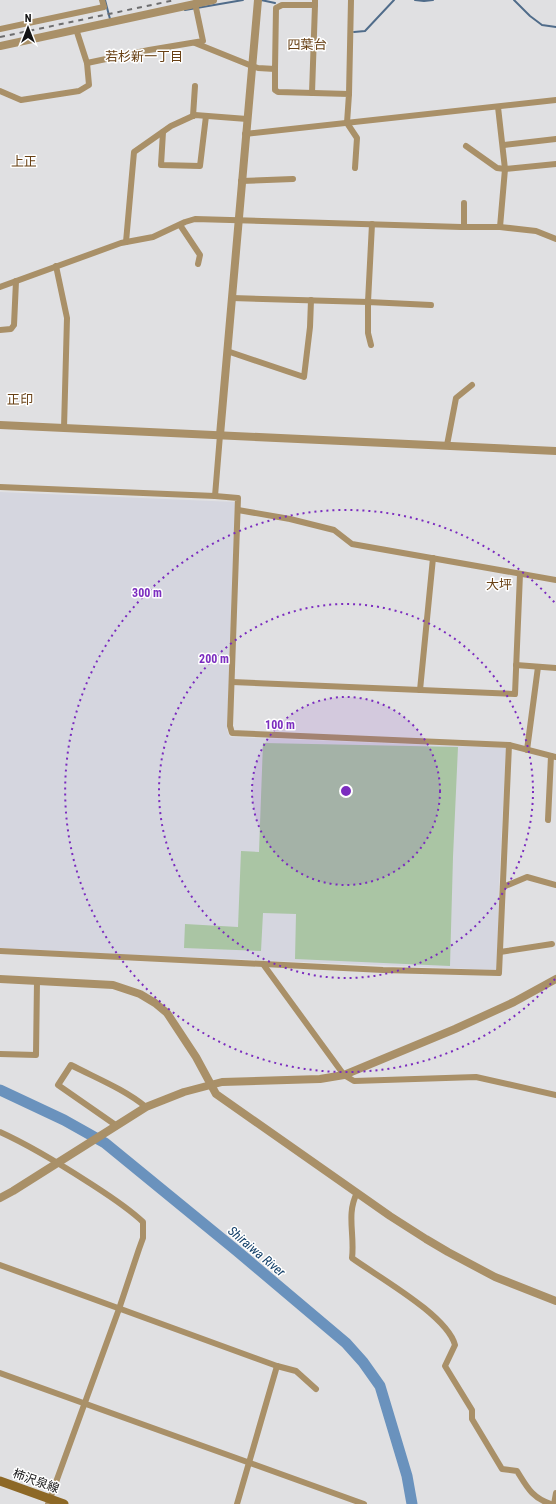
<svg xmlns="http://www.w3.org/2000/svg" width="556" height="1504" font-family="'Roboto Condensed','Noto Sans JP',sans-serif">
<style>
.built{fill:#d5d6df}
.green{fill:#aac5a4}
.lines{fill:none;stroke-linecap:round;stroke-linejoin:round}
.stream{stroke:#506c8a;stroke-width:2}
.river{stroke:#6a92bd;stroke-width:11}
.minor{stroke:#a99068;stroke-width:6}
.tertiary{stroke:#a99068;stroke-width:8}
.secondary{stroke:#8d6826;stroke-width:9}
.rail{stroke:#6d6d6e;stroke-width:2;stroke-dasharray:5 5;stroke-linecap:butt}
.ring{fill:none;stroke:#7b2cbf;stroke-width:2;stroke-dasharray:2 4}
.labels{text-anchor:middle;stroke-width:3;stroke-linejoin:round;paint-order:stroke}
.street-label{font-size:12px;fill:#131314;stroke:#fff}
.neighbourhood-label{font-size:13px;fill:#684014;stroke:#fff}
.water-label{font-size:13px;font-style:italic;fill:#123f68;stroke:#fff}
.centre{fill:#7b2cbf;stroke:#fff;stroke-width:2}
.ring-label{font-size:12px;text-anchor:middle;font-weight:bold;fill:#7b2cbf;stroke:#fff;stroke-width:3;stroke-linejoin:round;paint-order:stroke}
</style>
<rect width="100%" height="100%" fill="#e0e0e2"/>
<polygon class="built" points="0,492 235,502 227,730 230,737 506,748 499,884 497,970 131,955 0,948"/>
<polygon class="green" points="263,743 458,747 453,857 450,966 295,959 296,914 263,913 261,951 184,948 185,924 238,927 241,851 259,852"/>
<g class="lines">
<g class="stream">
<polyline points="105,0 110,19"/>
<polyline points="261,0 275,3"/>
<polyline points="415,0 424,1 433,0"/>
<polyline points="514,0 530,16 542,25 556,27"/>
<polyline points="185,10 243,0"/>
<polyline points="354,32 365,31 394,0"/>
</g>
<polyline class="river" points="0,1090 64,1120 105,1143 237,1251 346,1343 363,1362 380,1386 407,1476 412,1504"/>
<g class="minor">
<polyline points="0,29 104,7 102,0"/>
<polyline points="195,43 252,66 258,68 275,69 276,8 282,5 315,5 315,0"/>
<polyline points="87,63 149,50 203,41 195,3"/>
<polyline points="275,69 275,90 278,92 349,94 347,123 357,138 355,168"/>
<polyline points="0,91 21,100 79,91 89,85 87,63 76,29"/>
<polyline points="312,93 315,5"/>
<polyline points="349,94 351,0"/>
<polyline points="498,107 505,169 500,227"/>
<polyline points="193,116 195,86"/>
<polyline points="163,132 161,165 200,166 206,116"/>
<polyline points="245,134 556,100"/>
<polyline points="504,145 556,139"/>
<polyline points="466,146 497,168 505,169 556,164"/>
<polyline points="241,181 293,179"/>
<polyline points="180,225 200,255 198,264"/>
<polyline points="464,227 464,203"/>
<polyline points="126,242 134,152 171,126 195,115 247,119"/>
<polyline points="56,266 67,318 64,428"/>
<polyline points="0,287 121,243 153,237 185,222 195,219 461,227 500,227 536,231 556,239"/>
<polyline points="232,298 368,302 372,224"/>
<polyline points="0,330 11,329 14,325 16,281"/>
<polyline points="371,345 368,333 368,302 431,305"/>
<polyline points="227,351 304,377 310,327 311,300"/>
<polyline points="447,445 456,398 472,385"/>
<polyline points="0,487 215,496 238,498 230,726 232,733 509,745 556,757"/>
<polyline points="215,496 220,435"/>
<polyline points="238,510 290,519 334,530 352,544 556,580"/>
<polyline points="516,665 556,668"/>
<polyline points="232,682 515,694 520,574"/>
<polyline points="420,690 433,558"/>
<polyline points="527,750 538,667"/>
<polyline points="548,820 551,756"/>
<polyline points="503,887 527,877 556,885"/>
<polyline points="0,951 383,970 499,973 509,745"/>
<polyline points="500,952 552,944"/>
<polyline points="263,964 344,1075 354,1081 476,1077 556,1095"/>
<polyline points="0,1054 36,1055 37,981"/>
<path d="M 117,1126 L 58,1085 L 71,1065 C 96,1078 124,1089 146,1107"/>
<path d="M 0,1132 C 31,1146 60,1164 88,1182 C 108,1195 126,1206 143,1222 L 143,1238 L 139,1249 L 119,1309 L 48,1504"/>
<path d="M 357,1193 C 346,1214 355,1235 352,1258 C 378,1277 447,1315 455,1345 L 445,1366 L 472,1410 L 472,1419 L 502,1469 L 517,1471 C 527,1487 532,1498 551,1504"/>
<polyline points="0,1265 277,1366 296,1371 316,1389"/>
<polyline points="0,1373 364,1504"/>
<polyline points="237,1504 277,1366"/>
<polyline points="554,1504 556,1493"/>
</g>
<g class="tertiary">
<polyline points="0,46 213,0"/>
<polyline points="0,425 556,451"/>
<polyline points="220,435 258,0"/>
<polyline points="0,979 113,985 140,994 155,1003 167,1013 196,1057 216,1094 390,1216 426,1239 448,1252 495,1277 556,1301"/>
<polyline points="0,1198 13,1191 146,1107 184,1092 222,1082 320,1079 344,1075 455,1029 514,1002 556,979"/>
</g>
<polyline class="secondary" points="0,1481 64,1504"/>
<polyline class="rail" points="0,37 175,0"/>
</g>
<circle cx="346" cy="791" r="94" fill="#7b2cbf" fill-opacity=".12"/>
<g class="ring">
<circle cx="346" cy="791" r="94"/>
<circle cx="346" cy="791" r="187"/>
<path d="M555 979A281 281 0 1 1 555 603"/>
</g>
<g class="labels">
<g class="street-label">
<text transform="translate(36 1481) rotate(20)" y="4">柿沢泉線</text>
</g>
<g class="neighbourhood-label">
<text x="307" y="49">四葉台</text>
<text x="144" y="61">若杉新一丁目</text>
<text x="24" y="166">上正</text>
<text x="20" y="404">正印</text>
<text x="499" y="589">大坪</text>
</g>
<g class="water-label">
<text transform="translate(257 1251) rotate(40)" y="5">Shiraiwa River</text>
</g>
</g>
<circle cx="346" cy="791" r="6" class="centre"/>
<g class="ring-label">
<text x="147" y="597">300 m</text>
<text x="214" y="663">200 m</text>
<text x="280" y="729">100 m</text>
</g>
<g transform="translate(28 28)" stroke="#ffffff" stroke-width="3" paint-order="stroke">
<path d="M0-3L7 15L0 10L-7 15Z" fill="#131314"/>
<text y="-6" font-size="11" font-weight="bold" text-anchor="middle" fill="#131314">N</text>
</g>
</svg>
